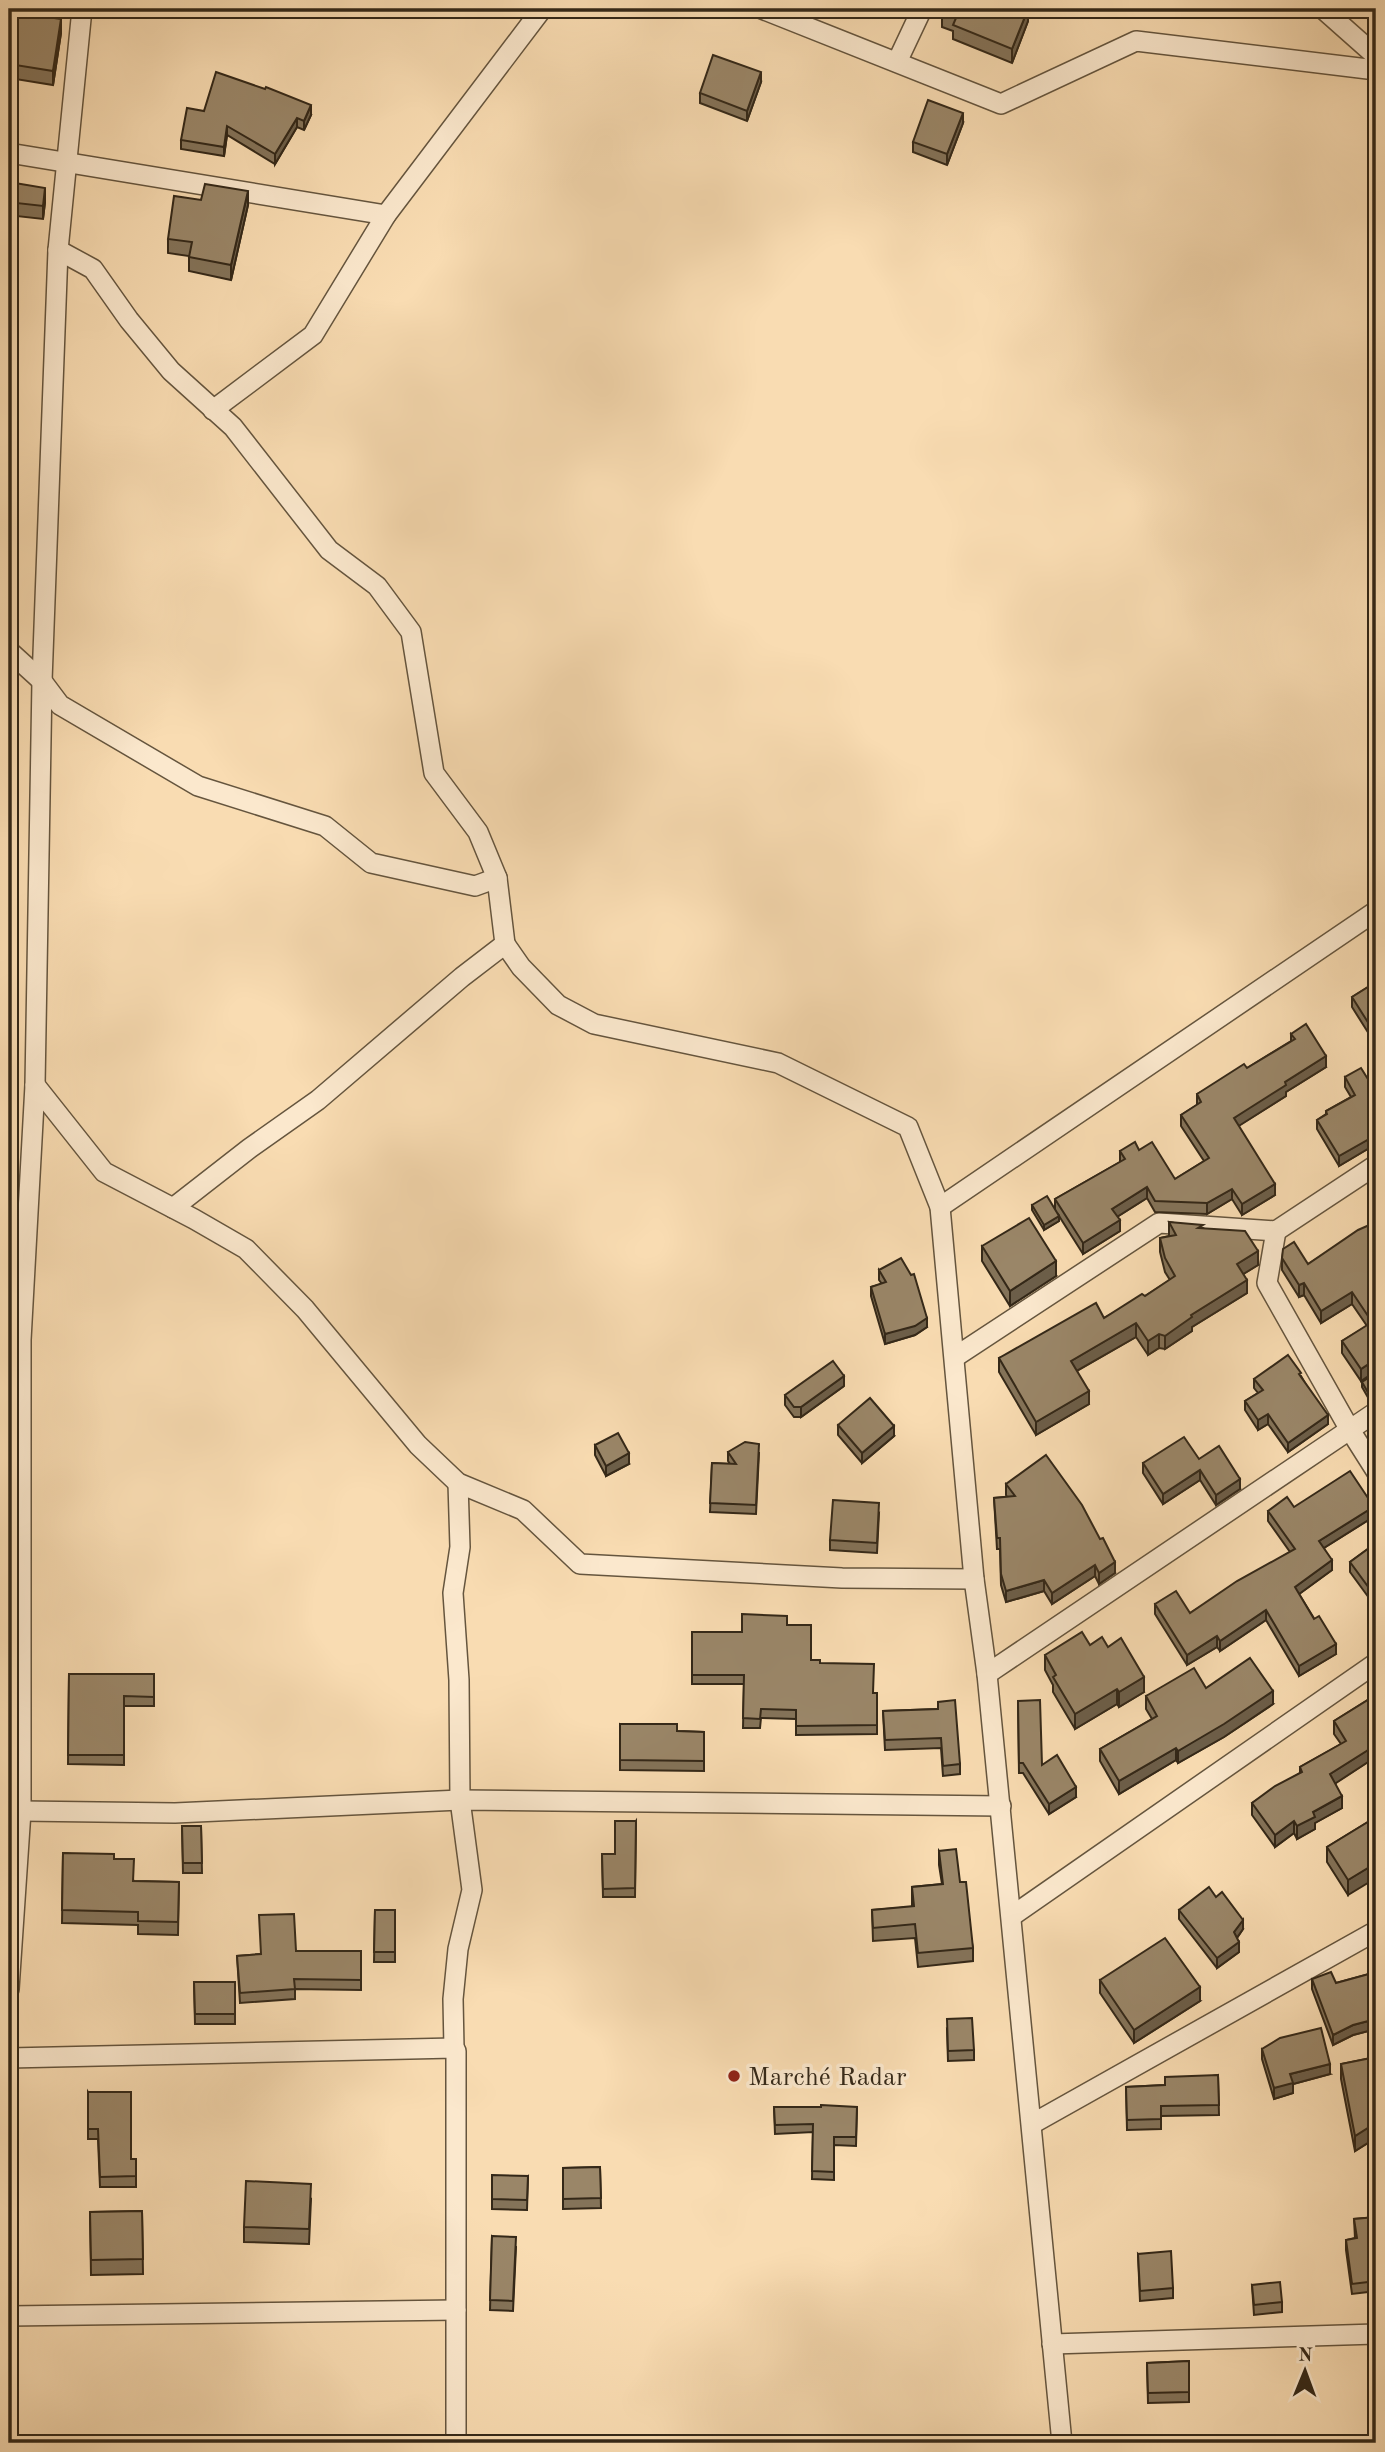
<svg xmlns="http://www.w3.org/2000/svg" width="1385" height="2452" font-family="'Old Standard TT',serif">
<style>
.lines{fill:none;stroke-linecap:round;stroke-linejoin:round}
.street-casing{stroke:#65553e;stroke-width:22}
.street{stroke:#fbe8cd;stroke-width:19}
.wall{fill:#847359;stroke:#342818;stroke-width:2}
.shaded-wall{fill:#6c5e49;stroke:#342818;stroke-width:2}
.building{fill:#9a8668;stroke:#342818;stroke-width:2}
.poi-dot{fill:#8f2418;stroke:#fbe8cd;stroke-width:2.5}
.labels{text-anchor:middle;stroke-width:7;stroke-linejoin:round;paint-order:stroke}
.poi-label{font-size:26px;fill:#342818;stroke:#fbe8cd;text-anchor:start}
</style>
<rect width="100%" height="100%" fill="#f9dcb2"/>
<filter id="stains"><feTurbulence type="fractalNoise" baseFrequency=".00286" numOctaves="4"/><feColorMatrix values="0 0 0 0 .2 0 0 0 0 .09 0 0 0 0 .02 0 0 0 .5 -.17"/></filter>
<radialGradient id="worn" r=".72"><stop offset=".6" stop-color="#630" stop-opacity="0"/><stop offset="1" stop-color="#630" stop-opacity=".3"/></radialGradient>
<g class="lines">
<defs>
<g id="street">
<polyline points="762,9 1001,104 1136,41 1376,70"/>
<polyline points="1323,9 1376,56"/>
<polyline points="897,62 922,9"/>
<polyline points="9,153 386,215"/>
<polyline points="58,250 93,269 129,320 171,371 233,427 329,550 377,586 411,632 434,773 478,832 497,878 505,944 462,977 318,1100 250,1148 173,1208"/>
<polyline points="213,410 313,335 386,215 542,9"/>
<polyline points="9,651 42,681 60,705 198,786 325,826 371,863 475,886 497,878"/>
<polyline points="505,944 521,967 558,1005 594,1024 778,1063 908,1127 940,1207 974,1579 987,1674 1062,2443"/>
<polyline points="35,1085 104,1172 194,1219 246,1249 305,1309 418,1445 458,1483 523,1510 580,1564 842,1578 974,1579"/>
<polyline points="940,1207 1376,911"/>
<polyline points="1276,1231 1267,1283 1350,1430 1376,1471"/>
<polyline points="955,1357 1159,1223 1276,1231 1376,1165"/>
<polyline points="987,1674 1376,1412"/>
<polyline points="21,1811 175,1813 460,1800 1001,1806"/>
<polyline points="1012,1916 1376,1663"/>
<polyline points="9,1989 21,1811 21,1340 35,1085 42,681 58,250 82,9"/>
<polyline points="454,2048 453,1999 458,1949 472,1890 460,1800 459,1680 453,1593 460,1547 458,1483"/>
<polyline points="9,2058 454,2048 456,2051 456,2443"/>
<polyline points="1032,2124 1376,1931"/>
<polyline points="9,2316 456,2310"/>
<polyline points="1052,2344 1376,2334"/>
</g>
</defs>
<use href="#street" class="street-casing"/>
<use href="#street" class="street"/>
</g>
<g class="wall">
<polygon points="9,9 43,9 42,16 61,33 53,85 9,78"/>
<polygon points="1028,9 1028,21 1012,63 953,39 953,31 942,27 942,13"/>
<polygon points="761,82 747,121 700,103 700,93"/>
<polygon points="204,111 311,115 304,130 297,127 275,164 227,135 224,156 181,149 181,140"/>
<polygon points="963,123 947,165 913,152 913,142"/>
<polygon points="9,182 45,202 43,219 17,216 12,243 9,242"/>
<polygon points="201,200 248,205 231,280 189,271 189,256 168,253 168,239"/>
<polygon points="1376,971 1376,1030 1369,1034 1352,1007 1352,997 1371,985 1371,975"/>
<polygon points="1291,1034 1326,1067 1286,1092 1286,1096 1238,1126 1275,1195 1242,1215 1232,1199 1207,1214 1155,1212 1147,1198 1117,1217 1120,1231 1083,1254 1059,1216 1059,1221 1044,1230 1032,1210 1032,1205 1055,1210 1055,1199 1120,1162 1120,1151 1139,1150 1175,1179 1204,1161 1181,1126 1181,1115 1197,1105 1197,1094 1247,1068 1291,1041"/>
<polygon points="1345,1077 1376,1092 1376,1144 1339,1166 1317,1129 1317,1120 1326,1114 1326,1111 1351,1097 1345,1087"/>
<polygon points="1169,1222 1203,1228 1258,1265 1243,1274 1247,1293 1192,1327 1192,1331 1165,1349 1159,1348 1148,1355 1136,1337 1077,1371 1089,1404 1036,1435 999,1372 999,1358 1104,1318 1145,1296 1170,1280 1165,1272 1160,1252 1160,1238 1169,1236"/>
<polygon points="1376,1222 1376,1371 1361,1381 1342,1353 1342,1341 1367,1326 1352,1304 1321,1323 1304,1295 1299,1297 1282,1270 1282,1258 1308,1264"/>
<polygon points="982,1246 1056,1276 1010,1306 982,1261"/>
<polygon points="879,1270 927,1327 915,1335 885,1344 871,1296 871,1287 882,1284 879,1280"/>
<polygon points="1376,1373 1370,1401 1362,1387 1362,1382"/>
<polygon points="1301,1376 1328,1424 1288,1452 1268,1424 1258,1430 1245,1410 1245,1401 1258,1393 1254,1388 1254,1379"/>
<polygon points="844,1386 801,1417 794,1417 785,1405 785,1395"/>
<polygon points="838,1425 894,1436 862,1463 838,1435"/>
<polygon points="595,1445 629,1464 606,1476 595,1455"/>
<polygon points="728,1452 759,1453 756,1514 710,1512 712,1463 730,1464 728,1461"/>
<polygon points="1199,1459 1240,1489 1216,1505 1200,1480 1163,1504 1143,1473 1143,1463"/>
<polygon points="1006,1484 1115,1573 1099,1584 1095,1576 1052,1604 1044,1591 1006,1602 1001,1585 1000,1549 997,1549 994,1498 1007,1497 1006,1495"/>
<polygon points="1268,1511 1370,1519 1324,1548 1332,1570 1299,1594 1336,1654 1299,1676 1266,1620 1220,1651 1217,1647 1187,1665 1155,1614 1155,1604 1190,1613 1290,1552 1268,1521"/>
<polygon points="879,1513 877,1553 830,1550 830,1540"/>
<polygon points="1376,1543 1372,1602 1350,1572 1350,1562"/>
<polygon points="787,1625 811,1660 873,1693 877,1693 877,1734 796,1735 796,1719 761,1718 760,1728 743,1728 744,1684 692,1684 692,1632 742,1632"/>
<polygon points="1090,1645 1108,1647 1144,1692 1119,1707 1117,1704 1075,1729 1053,1692 1053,1685 1045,1670 1045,1655"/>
<polygon points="69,1674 154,1674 154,1706 124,1706 124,1765 68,1764"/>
<polygon points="1206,1688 1273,1704 1224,1737 1178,1763 1176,1760 1119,1794 1100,1761 1100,1749 1152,1719 1146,1709 1146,1696"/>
<polygon points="1371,1698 1370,1766 1368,1762 1335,1783 1342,1808 1315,1823 1315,1829 1297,1839 1294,1833 1275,1847 1252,1815 1252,1803 1300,1773 1300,1767 1341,1744 1334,1734 1334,1721"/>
<polygon points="1018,1701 1042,1765 1076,1797 1049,1814 1023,1773 1019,1773"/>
<polygon points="938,1709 960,1764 960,1774 943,1776 941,1748 885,1750 883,1711"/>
<polygon points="620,1724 677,1731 704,1732 704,1771 620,1770"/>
<polygon points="1376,1817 1348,1895 1327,1862 1327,1847"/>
<polygon points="636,1821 635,1897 603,1897 602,1854 615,1854"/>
<polygon points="182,1826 201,1826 202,1873 183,1873"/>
<polygon points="939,1851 960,1882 973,1948 973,1961 918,1967 915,1938 873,1941 872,1910 912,1907 912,1887 942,1884 939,1865"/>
<polygon points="63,1853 114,1859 134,1881 179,1882 178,1935 138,1934 138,1925 62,1923"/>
<polygon points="375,1910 395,1910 395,1962 374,1962"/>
<polygon points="1179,1910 1243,1929 1237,1938 1239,1952 1217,1968 1179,1919"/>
<polygon points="296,1951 361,1951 361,1990 295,1989 295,1999 240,2003 237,1956"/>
<polygon points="1376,1972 1376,2029 1353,2035 1333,2045 1312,1989 1312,1979 1336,1983"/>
<polygon points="1100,1980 1200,2001 1134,2043 1100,1993"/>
<polygon points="194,1982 235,1982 235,2024 195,2024"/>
<polygon points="947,2029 974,2050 974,2060 948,2061"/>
<polygon points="1262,2049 1330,2074 1293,2084 1293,2093 1274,2099 1262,2059"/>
<polygon points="1376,2057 1376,2133 1374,2139 1355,2151 1341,2079 1341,2064"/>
<polygon points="1218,2075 1219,2115 1161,2116 1161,2129 1127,2130 1126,2087 1165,2085"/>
<polygon points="88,2092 131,2159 136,2159 136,2187 100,2187 98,2139 88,2139"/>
<polygon points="774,2107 857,2107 856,2146 834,2145 834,2180 812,2179 813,2132 775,2134"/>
<polygon points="600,2167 601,2208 563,2209 563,2168"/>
<polygon points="528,2176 527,2210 492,2209 492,2199"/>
<polygon points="311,2199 309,2244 244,2242 244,2227"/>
<polygon points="142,2211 143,2274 91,2275 90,2212"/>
<polygon points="1376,2217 1376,2291 1352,2294 1346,2250 1346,2240 1355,2238 1354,2219"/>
<polygon points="492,2236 516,2247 513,2311 490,2310"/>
<polygon points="1138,2254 1173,2288 1173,2298 1140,2301"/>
<polygon points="1252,2285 1282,2302 1282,2312 1254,2315"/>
<polygon points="1189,2361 1189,2402 1148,2403 1147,2363"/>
</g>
<g class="shaded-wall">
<polygon points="1028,9 1028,21 1012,63 1012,49"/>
<polygon points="61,19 61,33 53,85 53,71"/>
<polygon points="761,72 761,82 747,121 747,111"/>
<polygon points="311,105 311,115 304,130 304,121"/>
<polygon points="963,113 963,123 947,165 947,154"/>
<polygon points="297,118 297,127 275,164 275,154"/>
<polygon points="227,126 227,135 224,156 224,147"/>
<polygon points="45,188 45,202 43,219 43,206"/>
<polygon points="248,191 248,205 231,280 231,265"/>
<polygon points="17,203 17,216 12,243 12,229"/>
<polygon points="1376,1020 1376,1030 1369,1034 1369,1024"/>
<polygon points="1326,1056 1326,1067 1286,1092 1286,1096 1234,1129 1234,1118 1285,1082"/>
<polygon points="1376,1135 1376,1144 1339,1166 1339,1156"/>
<polygon points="1275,1184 1275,1195 1242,1215 1242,1204"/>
<polygon points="1147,1187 1147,1198 1112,1220 1112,1209"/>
<polygon points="1232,1189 1232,1199 1207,1214 1207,1203"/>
<polygon points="1059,1216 1059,1221 1044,1230 1044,1225"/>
<polygon points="1120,1220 1120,1231 1083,1254 1083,1243"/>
<polygon points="1258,1251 1258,1265 1237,1278 1237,1264"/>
<polygon points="1056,1261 1056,1276 1010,1306 1010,1291"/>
<polygon points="1247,1280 1247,1293 1192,1327 1192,1331 1165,1349 1165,1336 1191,1315"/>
<polygon points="1304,1283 1304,1295 1299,1297 1299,1285"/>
<polygon points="1352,1292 1352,1304 1321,1323 1321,1311"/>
<polygon points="927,1318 927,1327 915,1335 885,1344 885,1334"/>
<polygon points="1136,1323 1136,1337 1071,1374 1071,1361"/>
<polygon points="1159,1334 1159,1348 1148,1355 1148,1341"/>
<polygon points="1376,1359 1376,1371 1361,1381 1361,1369"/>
<polygon points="844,1376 844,1386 801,1417 801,1407"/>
<polygon points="1089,1391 1089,1404 1036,1435 1036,1422"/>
<polygon points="1376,1393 1376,1398 1370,1401 1370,1396"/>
<polygon points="1268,1414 1268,1424 1258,1430 1258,1420"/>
<polygon points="1328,1415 1328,1424 1288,1452 1288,1443"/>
<polygon points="894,1426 894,1436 862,1463 862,1453"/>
<polygon points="629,1453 629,1464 606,1476 606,1466"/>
<polygon points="1200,1470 1200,1480 1163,1504 1163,1494"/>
<polygon points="1240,1479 1240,1489 1216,1505 1216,1495"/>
<polygon points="1370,1509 1370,1519 1319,1551 1319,1541"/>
<polygon points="1332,1560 1332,1570 1295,1597 1295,1587"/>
<polygon points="1115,1562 1115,1573 1099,1584 1099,1573"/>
<polygon points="1095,1565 1095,1576 1052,1604 1052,1593"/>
<polygon points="1044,1580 1044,1591 1006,1602 1006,1591"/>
<polygon points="1376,1589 1376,1599 1372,1602 1372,1592"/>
<polygon points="1266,1610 1266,1620 1220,1651 1220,1641"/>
<polygon points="1217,1636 1217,1647 1187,1665 1187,1655"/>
<polygon points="1336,1644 1336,1654 1299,1676 1299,1666"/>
<polygon points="1144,1677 1144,1692 1119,1707 1119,1692"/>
<polygon points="1117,1689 1117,1704 1075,1729 1075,1714"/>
<polygon points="1273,1691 1273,1704 1224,1737 1178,1763 1178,1751"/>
<polygon points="1176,1748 1176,1760 1119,1794 1119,1781"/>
<polygon points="1376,1749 1376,1761 1370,1766 1370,1753"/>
<polygon points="1368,1750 1368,1762 1330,1787 1330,1774"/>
<polygon points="1076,1787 1076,1797 1049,1814 1049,1804"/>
<polygon points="1342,1796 1342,1808 1315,1823 1315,1829 1297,1839 1297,1826 1313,1812"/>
<polygon points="1294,1821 1294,1833 1275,1847 1275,1835"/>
<polygon points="1376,1863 1376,1878 1348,1895 1348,1880"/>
<polygon points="1243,1920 1243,1929 1234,1942 1234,1932"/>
<polygon points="1239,1942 1239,1952 1217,1968 1217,1958"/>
<polygon points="1200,1987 1200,2001 1134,2043 1134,2030"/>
<polygon points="1376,2019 1376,2029 1353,2035 1333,2045 1333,2035 1353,2025"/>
<polygon points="1330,2064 1330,2074 1293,2084 1293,2093 1274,2099 1274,2088 1290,2074"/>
<polygon points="1376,2118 1376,2133 1374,2139 1355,2151 1355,2136"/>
</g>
<g class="building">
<polygon points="9,9 41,9 40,16 61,19 53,71 9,64"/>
<polygon points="943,9 1028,9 1012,49 953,25 956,18 942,13"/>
<polygon points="713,55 761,72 747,111 700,93"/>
<polygon points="216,72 265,89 266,87 311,105 304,121 297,118 275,154 227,126 224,147 181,140 187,108 204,111"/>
<polygon points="928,100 963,113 947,154 913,142"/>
<polygon points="9,182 45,188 43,206 17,203 12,229 9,229"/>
<polygon points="205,184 248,191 231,265 189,257 192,242 168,239 174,196 201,200"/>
<polygon points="1376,971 1376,1020 1369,1024 1352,997 1376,982 1371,975"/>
<polygon points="1306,1024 1326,1056 1285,1082 1286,1085 1234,1118 1275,1184 1242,1204 1232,1189 1207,1203 1155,1201 1147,1187 1112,1209 1120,1220 1083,1243 1055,1199 1125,1159 1120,1151 1135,1142 1139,1150 1152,1142 1175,1179 1209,1158 1181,1115 1201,1102 1197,1094 1244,1064 1247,1068 1295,1039 1291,1034"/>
<polygon points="1361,1068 1376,1092 1376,1135 1339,1156 1317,1120 1327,1114 1326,1111 1355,1095 1345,1077"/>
<polygon points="1047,1196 1059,1216 1044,1225 1032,1205"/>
<polygon points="1029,1218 1056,1261 1010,1291 982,1246"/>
<polygon points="1169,1222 1203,1225 1198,1228 1245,1231 1258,1251 1237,1264 1247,1280 1191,1315 1192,1317 1165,1336 1159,1334 1148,1341 1136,1323 1071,1361 1089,1391 1036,1422 999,1358 1096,1303 1104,1318 1142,1294 1145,1296 1175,1276 1165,1258 1160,1238 1176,1235"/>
<polygon points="1376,1222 1376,1292 1373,1294 1376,1299 1376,1359 1361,1369 1342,1341 1372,1322 1352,1292 1321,1311 1304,1283 1299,1285 1282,1258 1283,1249 1294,1242 1308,1264 1358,1230"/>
<polygon points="901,1258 911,1275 914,1274 927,1318 915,1326 885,1334 871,1287 886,1282 879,1270"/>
<polygon points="1288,1355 1301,1373 1299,1374 1328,1415 1288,1443 1268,1414 1258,1420 1245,1401 1263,1390 1254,1379"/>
<polygon points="833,1361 844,1376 801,1407 794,1407 785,1395"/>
<polygon points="1376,1373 1376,1393 1370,1396 1362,1382"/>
<polygon points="870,1398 894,1426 862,1453 838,1425"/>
<polygon points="618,1433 629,1453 606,1466 595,1445"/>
<polygon points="1184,1437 1199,1459 1219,1446 1240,1479 1216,1495 1200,1470 1163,1494 1143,1463"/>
<polygon points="745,1442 759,1444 756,1505 710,1503 712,1463 736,1464 728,1452"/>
<polygon points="1046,1455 1082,1505 1100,1539 1103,1538 1115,1562 1099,1573 1095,1565 1052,1593 1044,1580 1006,1591 1001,1574 1000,1538 997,1538 994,1498 1015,1496 1006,1484"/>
<polygon points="1350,1471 1370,1501 1370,1509 1319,1541 1332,1560 1295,1587 1314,1619 1319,1616 1336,1644 1299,1666 1266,1610 1220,1641 1217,1636 1187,1655 1155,1604 1176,1591 1190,1613 1237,1581 1295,1549 1268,1511 1287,1497 1294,1507"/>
<polygon points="833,1500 879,1503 877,1543 830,1540"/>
<polygon points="1376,1543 1376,1589 1372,1592 1350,1562"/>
<polygon points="742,1614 787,1616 787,1625 811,1625 811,1660 820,1660 820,1663 874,1664 873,1693 877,1693 877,1725 796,1726 796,1710 761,1709 760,1719 743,1718 744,1675 692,1675 692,1632 742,1632"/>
<polygon points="1082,1632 1090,1645 1102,1637 1108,1647 1121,1638 1144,1677 1119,1692 1117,1689 1075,1714 1053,1677 1056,1675 1045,1655"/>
<polygon points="1250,1658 1273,1691 1224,1724 1178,1751 1176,1748 1119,1781 1100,1749 1157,1716 1146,1696 1194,1668 1206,1688"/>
<polygon points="69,1674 154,1674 154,1697 124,1696 124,1755 68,1755"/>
<polygon points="1371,1698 1376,1706 1376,1749 1370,1753 1368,1750 1330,1774 1342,1796 1313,1812 1315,1817 1297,1826 1294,1821 1275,1835 1252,1803 1275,1786 1302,1772 1300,1767 1346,1741 1334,1721"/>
<polygon points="955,1700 960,1764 943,1766 941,1738 885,1740 883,1711 938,1709 938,1702"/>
<polygon points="1040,1700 1042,1765 1057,1755 1076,1787 1049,1804 1023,1763 1019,1763 1018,1701"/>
<polygon points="620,1724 677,1724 677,1731 704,1732 704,1761 620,1760"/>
<polygon points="1376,1817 1376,1863 1348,1880 1327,1847"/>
<polygon points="615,1821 636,1821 635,1888 603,1889 602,1854 615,1854"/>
<polygon points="182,1826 201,1826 202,1863 183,1863"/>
<polygon points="956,1849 960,1882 966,1882 973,1948 918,1953 915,1924 873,1928 872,1910 914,1906 912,1887 943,1884 939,1851"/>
<polygon points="63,1853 114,1854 114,1859 134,1859 133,1881 179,1882 178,1922 138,1921 138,1912 62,1910"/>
<polygon points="1209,1887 1216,1897 1222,1892 1243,1920 1234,1932 1239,1942 1217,1958 1179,1910"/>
<polygon points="375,1910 395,1910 395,1952 374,1952"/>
<polygon points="294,1914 296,1951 361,1951 361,1980 294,1979 295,1989 240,1993 237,1956 261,1954 259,1915"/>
<polygon points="1165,1938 1200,1987 1134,2030 1100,1980"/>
<polygon points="1331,1972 1336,1983 1376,1972 1376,2019 1353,2025 1333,2035 1312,1979"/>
<polygon points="194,1982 235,1982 235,2014 195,2014"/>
<polygon points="972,2018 974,2050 948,2051 947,2019"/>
<polygon points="1321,2028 1330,2064 1290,2074 1293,2083 1274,2088 1262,2049 1280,2038"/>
<polygon points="1376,2057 1376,2118 1374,2124 1355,2136 1341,2064"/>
<polygon points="1218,2075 1219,2105 1161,2106 1161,2119 1127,2120 1126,2087 1165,2085 1165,2077"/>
<polygon points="88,2092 131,2092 131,2159 136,2159 136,2176 100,2177 98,2129 88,2129"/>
<polygon points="821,2105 857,2107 856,2137 834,2137 834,2172 812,2171 813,2124 775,2125 774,2107 821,2107"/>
<polygon points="600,2167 601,2198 563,2199 563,2168"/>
<polygon points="492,2175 528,2176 527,2200 492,2199"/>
<polygon points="246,2181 311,2184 309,2229 244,2227"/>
<polygon points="142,2211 143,2259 91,2260 90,2212"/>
<polygon points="1376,2217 1376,2281 1352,2284 1346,2240 1357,2238 1354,2219"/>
<polygon points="492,2236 516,2237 513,2301 490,2300"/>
<polygon points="1171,2251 1173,2288 1140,2291 1138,2254"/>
<polygon points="1280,2282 1282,2302 1254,2305 1252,2285"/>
<polygon points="1189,2361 1189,2392 1148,2393 1147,2363"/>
</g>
<circle class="poi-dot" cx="734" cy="2076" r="7"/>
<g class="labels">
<g class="poi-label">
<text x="748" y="2085">Marché Radar</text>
</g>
</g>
<rect width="1385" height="2452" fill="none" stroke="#f9dcb2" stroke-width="35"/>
<rect x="10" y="10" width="1364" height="2431" fill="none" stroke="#342818" stroke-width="3.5"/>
<rect x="18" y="18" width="1350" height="2417" fill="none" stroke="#342818" stroke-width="2"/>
<g transform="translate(1305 2371) rotate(1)" stroke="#fbe8cd" stroke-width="5" paint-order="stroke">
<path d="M0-5L12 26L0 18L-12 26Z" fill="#342818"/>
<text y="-10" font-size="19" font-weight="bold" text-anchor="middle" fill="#342818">N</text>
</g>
<rect width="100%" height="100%" filter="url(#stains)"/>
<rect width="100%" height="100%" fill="url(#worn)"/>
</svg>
